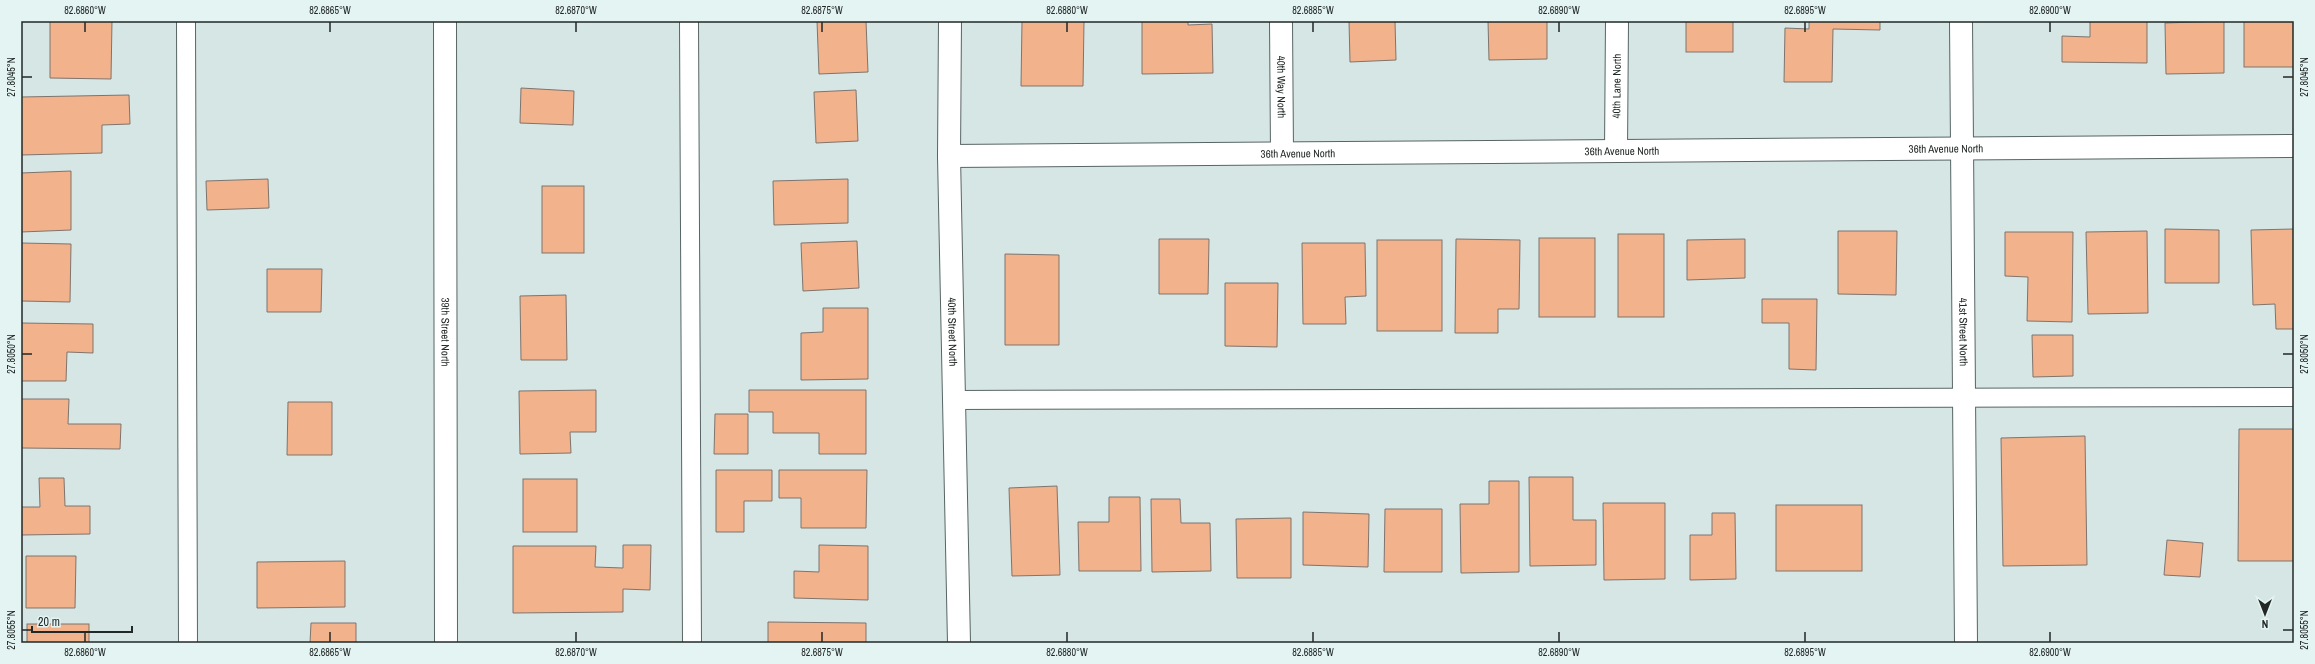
<svg xmlns="http://www.w3.org/2000/svg" width="2315" height="664" font-family="'Archivo Narrow',sans-serif">
<style>
.building{fill:#f1b28c;stroke:#7f746d}
.lines{fill:none;stroke-linecap:round;stroke-linejoin:round}
.lane-casing{stroke:#576564;stroke-width:20}
.street-casing{stroke:#576564;stroke-width:24}
.lane{stroke:#fff;stroke-width:18}
.street{stroke:#fff;stroke-width:22}
.ticks{fill:none;stroke:#222827;stroke-width:1.5}
.labels{text-anchor:middle;stroke-width:3;stroke-linejoin:round;paint-order:stroke}
.street-label{font-size:11px;fill:#222827;stroke:#e3f4f2}
.neatline{fill:none;stroke:#222827;stroke-width:1.5}
.ticks-label{font-size:10px;text-anchor:middle;fill:#222827}
</style>
<rect width="100%" height="100%" fill="#d6e6e5"/>
<g class="building">
<polygon points="50,21 112,21 111,79 50,78"/>
<polygon points="817,21 866,21 868,72 819,74"/>
<polygon points="1022,21 1084,21 1083,86 1021,86"/>
<polygon points="1142,21 1188,21 1188,25 1212,24 1213,73 1142,74"/>
<polygon points="1349,21 1395,21 1396,60 1350,62"/>
<polygon points="1488,21 1547,21 1547,59 1489,60"/>
<rect x="1686" y="21" width="47" height="31"/>
<polygon points="1809,21 1880,21 1880,30 1833,29 1832,82 1784,82 1785,28 1809,29"/>
<polygon points="2090,21 2147,21 2147,63 2062,62 2062,36 2090,37"/>
<polygon points="2224,21 2224,73 2166,74 2165,23"/>
<rect x="2244" y="21" width="50" height="46"/>
<polygon points="521,88 574,91 573,125 520,123"/>
<polygon points="856,90 858,141 816,143 814,92"/>
<polygon points="129,95 130,124 102,125 102,153 21,155 21,97"/>
<polygon points="71,171 71,230 21,232 21,173"/>
<polygon points="268,179 269,208 207,210 206,181"/>
<polygon points="848,179 848,223 774,225 773,181"/>
<rect x="542" y="186" width="42" height="67"/>
<polygon points="2165,229 2219,230 2219,283 2165,283"/>
<polygon points="2294,229 2294,329 2276,329 2275,304 2253,305 2251,230"/>
<polygon points="1838,231 1897,231 1896,295 1838,294"/>
<polygon points="2147,231 2148,313 2088,314 2086,232"/>
<polygon points="2005,232 2073,232 2072,322 2027,321 2028,277 2005,276"/>
<rect x="1618" y="234" width="46" height="83"/>
<rect x="1539" y="238" width="56" height="79"/>
<polygon points="1159,239 1209,239 1208,294 1159,294"/>
<polygon points="1456,239 1520,240 1519,309 1498,309 1498,333 1455,333"/>
<polygon points="1745,239 1745,278 1687,280 1687,240"/>
<rect x="1377" y="240" width="65" height="91"/>
<polygon points="857,241 859,288 803,291 801,243"/>
<polygon points="21,243 71,244 70,302 21,301"/>
<polygon points="1302,243 1365,243 1366,296 1345,297 1346,324 1303,324"/>
<polygon points="1005,254 1059,255 1059,345 1005,345"/>
<polygon points="267,269 322,269 321,312 267,312"/>
<polygon points="1225,283 1278,283 1277,347 1225,346"/>
<polygon points="566,295 567,360 521,360 520,296"/>
<polygon points="1762,299 1817,299 1816,370 1789,369 1789,323 1762,323"/>
<polygon points="823,308 868,308 868,379 801,380 801,333 823,332"/>
<polygon points="21,323 93,324 93,353 67,352 66,381 21,381"/>
<polygon points="2032,335 2073,335 2073,376 2033,377"/>
<polygon points="596,390 596,432 570,432 571,453 520,454 519,391"/>
<polygon points="749,390 866,390 866,454 819,454 819,433 773,433 773,412 749,412"/>
<polygon points="21,399 69,399 68,424 121,424 120,449 21,448"/>
<polygon points="288,402 332,402 332,455 287,455"/>
<polygon points="715,414 748,414 748,454 714,454"/>
<polygon points="2239,429 2294,429 2294,561 2238,561"/>
<polygon points="2085,436 2087,565 2003,566 2001,438"/>
<polygon points="716,470 772,470 772,501 744,501 744,532 716,532"/>
<polygon points="779,470 867,470 866,528 801,528 801,498 779,498"/>
<polygon points="1529,477 1573,477 1573,520 1596,520 1596,565 1530,566"/>
<polygon points="39,478 64,478 65,506 90,506 90,534 21,535 21,507 40,507"/>
<rect x="523" y="479" width="54" height="53"/>
<polygon points="1489,481 1519,481 1519,572 1461,573 1460,504 1489,504"/>
<polygon points="1057,486 1060,575 1012,576 1009,488"/>
<polygon points="1109,497 1140,497 1141,571 1079,571 1078,522 1109,522"/>
<polygon points="1151,499 1180,499 1181,523 1210,523 1211,571 1152,572"/>
<polygon points="1603,503 1665,503 1665,579 1604,580"/>
<rect x="1776" y="505" width="86" height="66"/>
<polygon points="1385,509 1442,509 1442,572 1384,572"/>
<polygon points="1303,512 1369,514 1368,567 1303,565"/>
<polygon points="1712,513 1735,513 1736,579 1690,580 1690,535 1712,535"/>
<polygon points="1291,518 1291,578 1237,578 1236,519"/>
<polygon points="2167,540 2203,543 2200,577 2164,575"/>
<polygon points="623,545 651,545 650,590 623,589 623,612 513,613 513,546 596,546 595,567 623,568"/>
<polygon points="819,545 868,546 868,600 794,598 794,571 819,572"/>
<polygon points="26,556 76,556 75,608 26,608"/>
<polygon points="345,561 345,607 257,608 257,562"/>
<polygon points="768,622 866,623 866,643 768,643"/>
<polygon points="311,623 356,623 356,643 310,643"/>
<rect x="27" y="624" width="62" height="19"/>
</g>
<g class="lines">
<defs>
<g id="lane">
<polyline points="186,21 188,643"/>
<polyline points="689,21 692,643"/>
<polyline points="954,400 2294,397"/>
</g>
<g id="street">
<path id="s1" d="M 445,21 L 446,643"/>
<path id="s2" d="M 950,21 L 949,156 L 959,643"/>
<path id="s3" d="M 1281,21 L 1282,153"/>
<path id="s4" d="M 1961,21 L 1966,643"/>
<path id="s5" d="M 1616,151 L 1617,21"/>
<path id="s6" d="M 949,156 L 2294,146"/>
</g>
</defs>
<use href="#lane" class="lane-casing"/>
<use href="#street" class="street-casing"/>
<use href="#lane" class="lane"/>
<use href="#street" class="street"/>
</g>
<path class="ticks" d="M 85,22 L 85,32M 330,22 L 330,32M 576,22 L 576,32M 822,22 L 822,32M 1067,22 L 1067,32M 1313,22 L 1313,32M 1559,22 L 1559,32M 1805,22 L 1805,32M 2050,22 L 2050,32M 22,77 L 32,77M 2283,77 L 2293,77M 22,354 L 32,354M 2283,354 L 2293,354M 22,630 L 32,630M 2283,630 L 2293,630M 85,632 L 85,642M 330,632 L 330,642M 576,632 L 576,642M 822,632 L 822,642M 1067,632 L 1067,642M 1313,632 L 1313,642M 1559,632 L 1559,642M 1805,632 L 1805,642M 2050,632 L 2050,642"/>
<g class="labels">
<g class="street-label">
<text dy="4" stroke="none"><textPath href="#s5" startOffset="65">40th Lane North</textPath></text>
<text dy="4" stroke="none"><textPath href="#s3" startOffset="66">40th Way North</textPath></text>
<text dy="4" stroke="none"><textPath href="#s6" startOffset="997">36th Avenue North</textPath></text>
<text dy="4" stroke="none"><textPath href="#s6" startOffset="673">36th Avenue North</textPath></text>
<text dy="4" stroke="none"><textPath href="#s6" startOffset="349">36th Avenue North</textPath></text>
<text dy="4" stroke="none"><textPath href="#s1" startOffset="311">39th Street North</textPath></text>
<text dy="4" stroke="none"><textPath href="#s2" startOffset="311">40th Street North</textPath></text>
<text dy="4" stroke="none"><textPath href="#s4" startOffset="311">41st Street North</textPath></text>
</g>
</g>
<rect width="2315" height="664" fill="none" stroke="#e3f4f2" stroke-width="44"/>
<g transform="translate(2265 614) rotate(180)" stroke="#e3f4f2" stroke-width="3" paint-order="stroke">
<path d="M0-3L7 15L0 10L-7 15Z" fill="#222827"/>
<text y="-6" font-size="11" font-weight="bold" text-anchor="middle" fill="#222827">N</text>
</g>
<path d="M32 626v6h100v-6" fill="none" stroke="#222827" stroke-width="2"/>
<text x="38" y="626" font-size="12" fill="#222827" stroke="#e3f4f2" stroke-width="3" paint-order="stroke">20 m</text>
<rect x="22" y="22" width="2271" height="620" class="neatline"/>
<g class="ticks-label">
<text x="85" y="14">82.6860°W</text>
<text x="330" y="14">82.6865°W</text>
<text x="576" y="14">82.6870°W</text>
<text x="822" y="14">82.6875°W</text>
<text x="1067" y="14">82.6880°W</text>
<text x="1313" y="14">82.6885°W</text>
<text x="1559" y="14">82.6890°W</text>
<text x="1805" y="14">82.6895°W</text>
<text x="2050" y="14">82.6900°W</text>
<text transform="translate(2304 77) rotate(-90)" y="4">27.8045°N</text>
<text transform="translate(11 77) rotate(-90)" y="4">27.8045°N</text>
<text transform="translate(2304 354) rotate(-90)" y="4">27.8050°N</text>
<text transform="translate(11 354) rotate(-90)" y="4">27.8050°N</text>
<text transform="translate(2304 630) rotate(-90)" y="4">27.8055°N</text>
<text transform="translate(11 630) rotate(-90)" y="4">27.8055°N</text>
<text x="85" y="656">82.6860°W</text>
<text x="330" y="656">82.6865°W</text>
<text x="576" y="656">82.6870°W</text>
<text x="822" y="656">82.6875°W</text>
<text x="1067" y="656">82.6880°W</text>
<text x="1313" y="656">82.6885°W</text>
<text x="1559" y="656">82.6890°W</text>
<text x="1805" y="656">82.6895°W</text>
<text x="2050" y="656">82.6900°W</text>
</g>
</svg>
